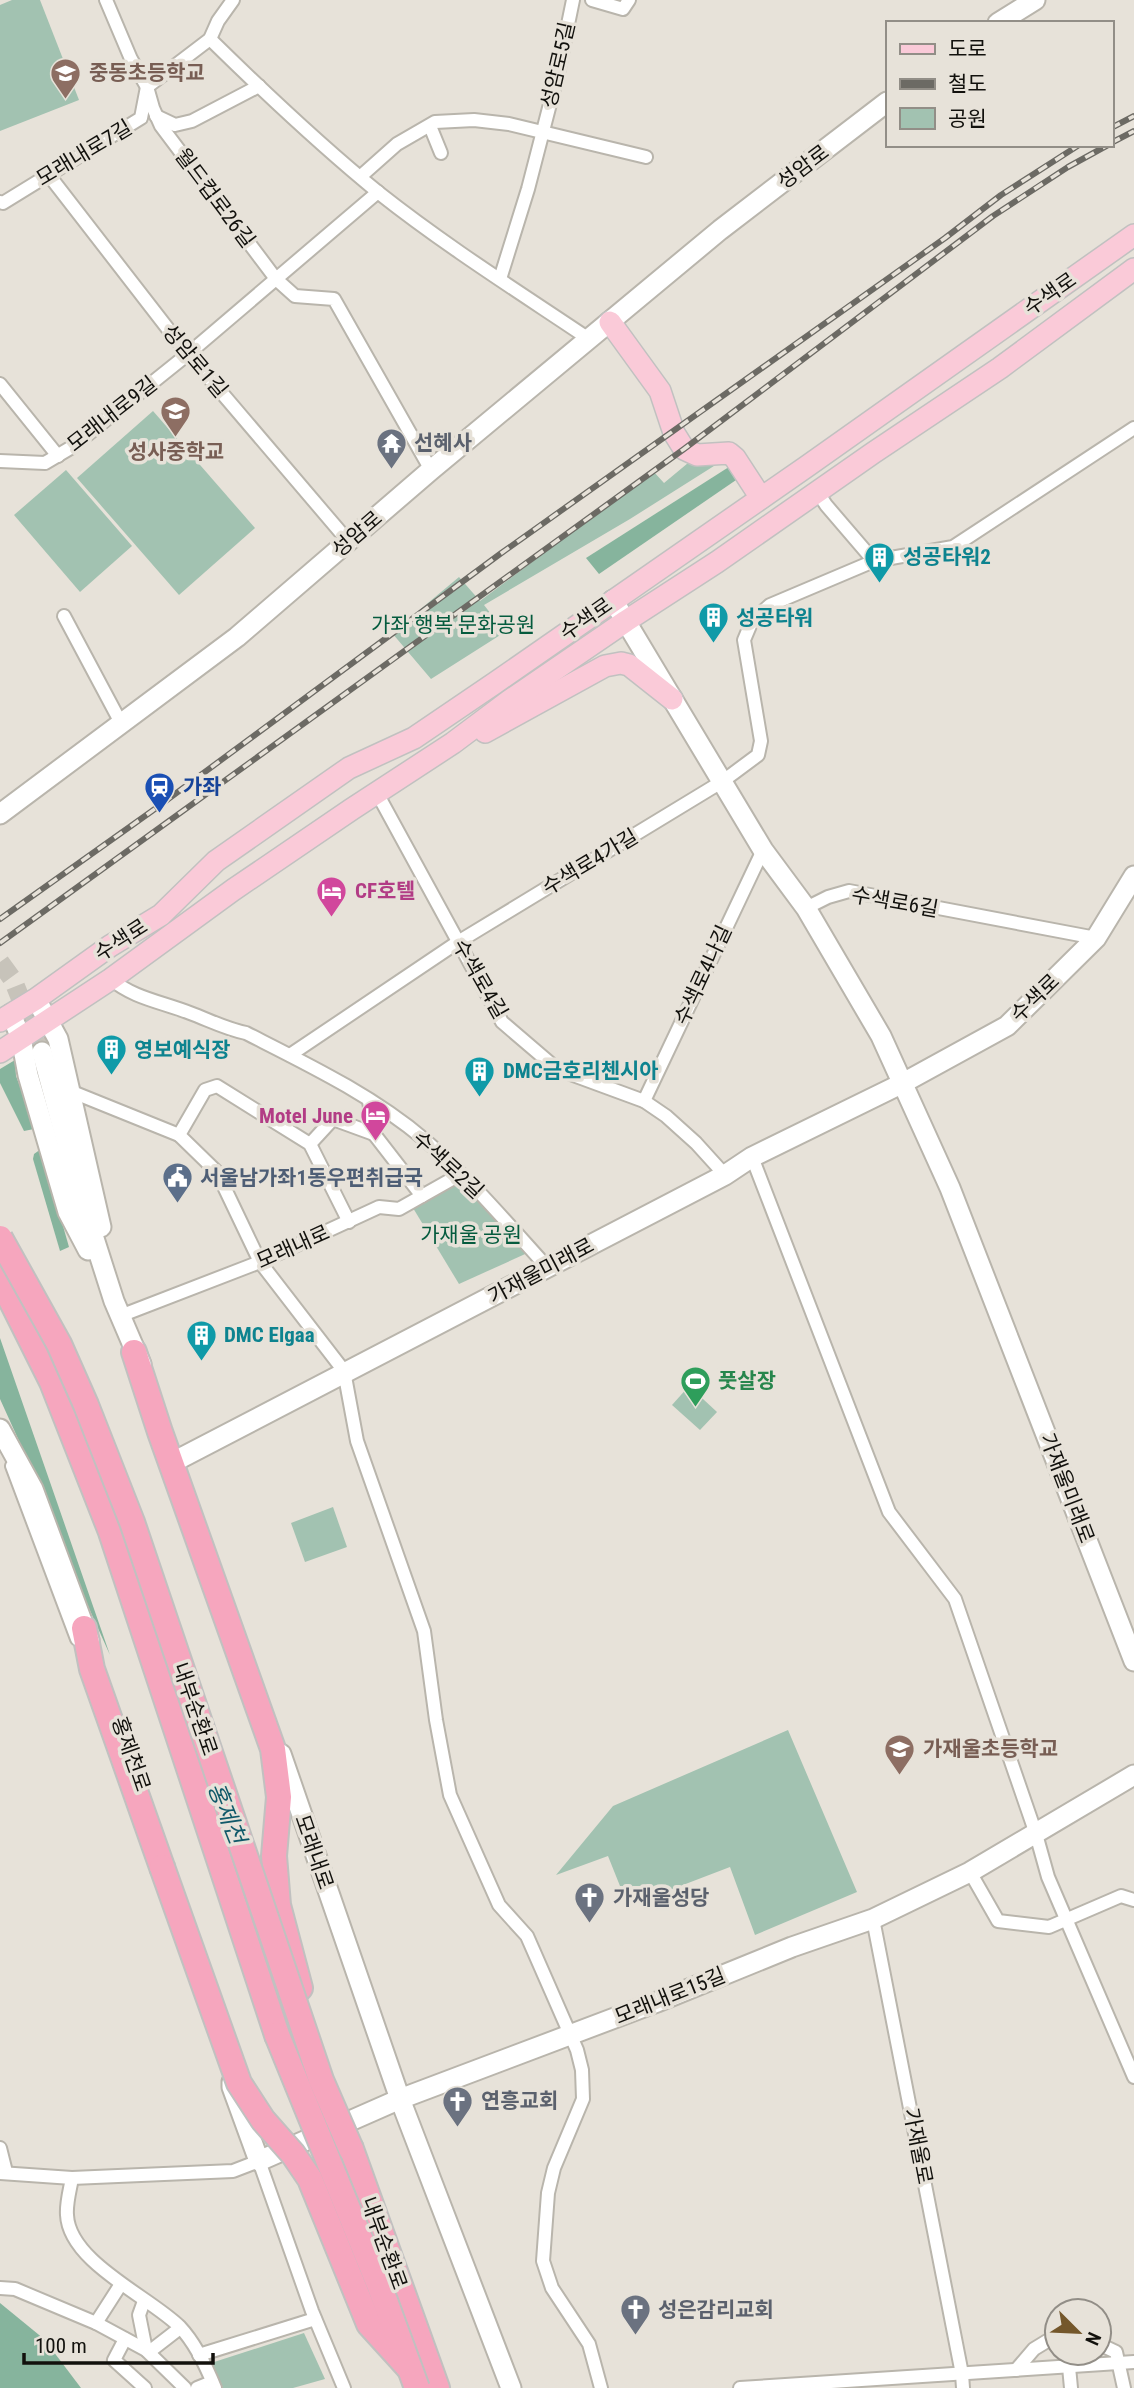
<svg xmlns="http://www.w3.org/2000/svg" width="1134" height="2388" font-family="'Roboto Condensed','Noto Sans KR',sans-serif">
<style>
.green{fill:#a2c2b1}
.forest{fill:#86b49d}
.lines{fill:none;stroke-linecap:round;stroke-linejoin:round}
.secondary-tunnel{stroke:#c7c3ba;stroke-width:19;stroke-dasharray:19 10;stroke-linecap:butt}
.street-casing{stroke:#b9b5ac;stroke-width:16}
.secondary-casing{stroke:#b9b5ac;stroke-width:23}
.primary-casing{stroke:#c1c1c0;stroke-width:24}
.highway-casing{stroke:#c1c1c0;stroke-width:28}
.street{stroke:#fff;stroke-width:12}
.secondary{stroke:#fff;stroke-width:19}
.primary{stroke:#facad8;stroke-width:21}
.highway{stroke:#f6a6be;stroke-width:24}
.rail-casing{stroke:#6c6a64;stroke-width:6}
.rail{stroke:#e7e2d9;stroke-width:3.5;stroke-dasharray:10;stroke-linecap:butt}
.highway-bridge-casing{stroke:#c1c1c0;stroke-width:28;stroke-linecap:butt}
.highway-bridge{stroke:#f6a6be;stroke-width:24}
.labels{text-anchor:middle;stroke-width:7;stroke-linejoin:round;paint-order:stroke}
.street-label{font-size:21px;fill:#12110d;stroke:#e7e2d9}
.education-label{font-size:21px;font-weight:bold;fill:#785e54;stroke:#e7e2d9;text-anchor:start}
.worship-label{font-size:21px;font-weight:bold;fill:#5b616d;stroke:#e7e2d9;text-anchor:start}
.culture-label{font-size:21px;font-weight:bold;fill:#0d838f;stroke:#e7e2d9;text-anchor:start}
.park-label{font-size:21px;fill:#055b3e;stroke:#e7e2d9}
.transit-label{font-size:21px;font-weight:bold;fill:#164399;stroke:#e7e2d9;text-anchor:start}
.hotel-label{font-size:21px;font-weight:bold;fill:#b23c85;stroke:#e7e2d9;text-anchor:start}
.service-label{font-size:21px;font-weight:bold;fill:#4e5e75;stroke:#e7e2d9;text-anchor:start}
.leisure-label{font-size:21px;font-weight:bold;fill:#27864d;stroke:#e7e2d9;text-anchor:start}
.water-label{font-size:23px;font-style:italic;fill:#105969;stroke:#e7e2d9}
</style>
<rect width="100%" height="100%" fill="#e7e2d9"/>
<g class="green">
<polygon points="12,0 40,0 79,100 0,131 0,5"/>
<polygon points="153,411 255,528 179,595 77,478"/>
<polygon points="725,459 630,519 484,605 505,632 431,679 392,633 459,577 480,601 653,471 664,483 688,463"/>
<polygon points="66,470 132,546 80,592 14,515"/>
<polygon points="463,1176 534,1250 459,1284 410,1203"/>
<polygon points="689,1386 717,1412 700,1430 672,1405"/>
<polygon points="333,1507 347,1547 305,1562 291,1523"/>
<polygon points="788,1730 857,1892 755,1935 730,1867 628,1906 608,1856 556,1875 613,1806"/>
<polygon points="304,2333 325,2379 293,2388 223,2388 211,2363"/>
</g>
<g class="forest">
<polygon points="732,465 739,478 599,574 586,558"/>
<polygon points="15,1060 16,1076 35,1126 34,1129 24,1131 0,1083 0,1069"/>
<polygon points="41,1149 69,1247 60,1251 33,1159 34,1154"/>
<polygon points="0,1338 110,1655 83,1595 39,1485 0,1399"/>
<polygon points="0,2303 44,2339 81,2388 0,2388"/>
</g>
<g class="lines">
<polyline class="secondary-tunnel" points="0,962 13,980 42,1052"/>
<defs>
<g id="street">
<polyline points="106,0 131,59 147,87 153,108 161,126 276,279 295,296 334,299 431,470"/>
<polyline points="592,0 623,9 629,0"/>
<path d="M 210,39 C 264,92 320,145 379,193 C 446,246 519,292 589,339"/>
<polyline points="156,116 175,125 192,121 259,86"/>
<polyline points="430,126 441,153"/>
<polyline points="48,174 175,338 348,541"/>
<polyline points="361,176 397,144 435,122 474,120 509,124 646,157"/>
<polyline points="0,202 3,203 141,118 147,87 210,39 218,21 233,0"/>
<polyline points="500,279 528,189 558,73 573,0"/>
<polyline points="0,384 58,456"/>
<polyline points="0,461 45,463 72,447 188,354 378,192"/>
<polyline points="817,491 826,505 874,561"/>
<polyline points="64,616 121,723"/>
<polyline points="377,793 502,1022 557,1069 644,1101 666,1116 696,1143 725,1175"/>
<polyline points="806,908 828,897 849,891 1096,938"/>
<path d="M 111,979 C 133,998 162,1002 190,1013 C 209,1020 226,1029 246,1033 C 307,1064 372,1095 425,1140 C 469,1178 508,1224 547,1267"/>
<polyline points="290,1055 458,942 723,781 758,755 761,741 744,640 752,621 770,605 874,561 953,547 1134,428"/>
<polyline points="70,1091 179,1135"/>
<polyline points="369,1101 374,1134 422,1196"/>
<polyline points="644,1101 763,850"/>
<polyline points="310,1144 333,1119 374,1134"/>
<polyline points="752,1157 889,1512 955,1599 1036,1834 1048,1877 1134,2077"/>
<polyline points="349,1222 310,1144 217,1086 205,1090 179,1135 217,1172 260,1262 344,1371 357,1441 424,1631 436,1720 450,1795 499,1905 527,1936 577,2050 582,2070 583,2099 554,2168 548,2193 543,2261 552,2288 589,2344 601,2388"/>
<polyline points="120,1316 260,1262 379,1207 399,1209 461,1174"/>
<polyline points="12,1466 77,1639"/>
<polyline points="970,1872 998,1921 1049,1927 1121,1896 1134,1900"/>
<polyline points="873,1919 962,2374 963,2388"/>
<polyline points="0,2148 6,2172"/>
<polyline points="0,2173 72,2178 233,2171 259,2161 312,2311 344,2388"/>
<path d="M 72,2178 C 70,2190 66,2203 67,2215 C 69,2262 150,2297 180,2327 C 195,2343 207,2368 215,2388"/>
<polyline points="0,2288 15,2289 96,2323 146,2350 185,2388"/>
<polyline points="144,2301 139,2315 146,2350"/>
<polyline points="96,2323 121,2284"/>
<polyline points="125,2339 114,2360 145,2388"/>
<polyline points="1099,2344 1116,2352 1124,2388"/>
<polyline points="149,2352 180,2328"/>
<polyline points="199,2355 315,2319"/>
<polyline points="1069,2367 1071,2388"/>
<polyline points="1016,2370 1034,2349 1057,2335"/>
<polyline points="197,2388 212,2382"/>
<polyline points="740,2388 1134,2362"/>
</g>
<g id="secondary">
<polyline points="998,23 1035,0"/>
<polyline points="613,600 763,850 806,908 881,1036 950,1188 1134,1661"/>
<polyline points="0,814 237,637 431,470 720,230 887,102"/>
<polyline points="36,999 58,1039 101,1227"/>
<polyline points="11,1014 21,1038 28,1075 68,1212 88,1250"/>
<polyline points="42,1052 84,1207 114,1301 141,1364"/>
<polyline points="0,1429 33,1489 89,1640"/>
<polyline points="179,1459 725,1175 752,1157 903,1083 1007,1026 1096,938 1134,876"/>
<polyline points="281,1754 400,2099 511,2388"/>
<polyline points="232,2082 232,2087 259,2161 400,2099 657,2002 792,1947 873,1919 970,1872 1134,1775"/>
</g>
<g id="primary">
<polyline points="610,322 660,391 674,433 684,449 697,455 729,453 735,458 761,498"/>
<polyline points="485,732 605,666 621,663 629,665 672,699"/>
<polyline points="0,1021 36,999 110,946 161,915 216,861 349,768 414,738 495,683 806,467 1134,235"/>
<polyline points="0,1052 111,979 233,890 352,809 453,743 509,701 626,621 717,562 873,453 1000,368 1134,269"/>
</g>
<g id="highway">
<polyline points="0,1278 52,1382 111,1532 277,2035"/>
<polyline points="134,1352 160,1432 273,1749 279,1797 274,1856 278,1905 300,1988"/>
<polyline points="84,1628 92,1669 162,1867"/>
<polyline points="351,2149 437,2388"/>
</g>
</defs>
<use href="#street" class="street-casing"/>
<use href="#secondary" class="secondary-casing"/>
<use href="#primary" class="primary-casing"/>
<use href="#highway" class="highway-casing"/>
<use href="#street" class="street"/>
<use href="#secondary" class="secondary"/>
<use href="#primary" class="primary"/>
<use href="#highway" class="highway"/>
<defs>
<g id="rail">
<polyline points="1111,128 1134,116"/>
<polyline points="1111,143 1134,131"/>
<polyline points="0,919 152,811 500,554 945,238 1001,195 1079,145"/>
<polyline points="0,943 684,449 993,216 1068,167 1108,145"/>
</g>
</defs>
<use href="#rail" class="rail-casing"/>
<use href="#rail" class="rail"/>
<defs>
<g id="highway-bridge">
<polyline points="0,1238 59,1344 86,1405 132,1522 321,2080 351,2149"/>
<polyline points="162,1867 239,2083 263,2120 293,2154 310,2179 369,2324 409,2368"/>
<polyline points="277,2035 380,2287 417,2388"/>
</g>
</defs>
<use href="#highway-bridge" class="highway-bridge-casing"/>
<use href="#highway-bridge" class="highway-bridge"/>
</g>
<defs>
<symbol id="school-pin" viewBox="-11 -11 22 30"><path d="M0 17L-7.5 6A9.5 9.5 0 1 1 7.5 6Z" fill="#8d6e63" stroke="#e7e2d9"/><path d="M0-5L7-2L0 1L-7-2ZM-4 1L0 2.5L4 1V4Q0 6-4 4Z" fill="#fff"/></symbol>
<symbol id="temple-pin" viewBox="-11 -11 22 30"><path d="M0 17L-7.5 6A9.5 9.5 0 1 1 7.5 6Z" fill="#6b7280" stroke="#e7e2d9"/><path d="M0-6L5-2H3V0L6.5 2.5H4V6H1.5V3h-3V6H-4V2.5H-6.5L-3 0V-2H-5Z" fill="#fff"/></symbol>
<symbol id="building-pin" viewBox="-11 -11 22 30"><path d="M0 17L-7.5 6A9.5 9.5 0 1 1 7.5 6Z" fill="#0f9aa8" stroke="#e7e2d9"/><path d="M-4-6H4V6H1V3H-1V6H-4ZM-2.5-4.3h1.7v1.8h-1.7ZM.8-4.3h1.7v1.8H.8ZM-2.5-1h1.7V.8h-1.7ZM.8-1h1.7V.8H.8Z" fill="#fff"/></symbol>
<symbol id="station-pin" viewBox="-11 -11 22 30"><path d="M0 17L-7.5 6A9.5 9.5 0 1 1 7.5 6Z" fill="#1a4fb4" stroke="#e7e2d9"/><path d="M-3-6H3Q5-6 5-4V2Q5 4 3 4L4.5 6H3L1.5 4h-3L-3 6H-4.5L-3 4Q-5 4-5 2V-4Q-5-6-3-6ZM-3.5-4v3h7v-3ZM-3.5 1v1.5H-2V1ZM2 1v1.5H3.5V1Z" fill="#fff"/></symbol>
<symbol id="hotel-pin" viewBox="-11 -11 22 30"><path d="M0 17L-7.5 6A9.5 9.5 0 1 1 7.5 6Z" fill="#d1479c" stroke="#e7e2d9"/><path d="M-6-4.5h1.5V1H6V5H4.5V3h-9V5H-6ZM-4 0a1.8 1.8 0 1 1 3.6 0ZM.5 0V-2.5h3Q6-2.5 6 0Z" fill="#fff"/></symbol>
<symbol id="civic-pin" viewBox="-11 -11 22 30"><path d="M0 17L-7.5 6A9.5 9.5 0 1 1 7.5 6Z" fill="#5c6f8a" stroke="#e7e2d9"/><path d="M-.6-6.5H3V-4.5H.6V-3L4-1V1h2V6H-6V1h2V-1L-.6-3ZM-1.2 2.5V6h2.4V2.5Z" fill="#fff"/></symbol>
<symbol id="stadium-pin" viewBox="-11 -11 22 30"><path d="M0 17L-7.5 6A9.5 9.5 0 1 1 7.5 6Z" fill="#2e9e5b" stroke="#e7e2d9"/><path d="M0-5a6.5 5 0 1 0 0 10a6.5 5 0 1 0 0-10ZM-3.5-1.8h7v3.6h-7Z" fill="#fff"/></symbol>
<symbol id="church-pin" viewBox="-11 -11 22 30"><path d="M0 17L-7.5 6A9.5 9.5 0 1 1 7.5 6Z" fill="#6b7280" stroke="#e7e2d9"/><path d="M-1.2-6h2.4v3.5h3.3v2.4h-3.3V6h-2.4V-.1h-3.3v-2.4h3.3Z" fill="#fff"/></symbol>
</defs>
<g fill-rule="evenodd">
<use href="#school-pin" x="48" y="56" width="35" height="47"/>
<use href="#school-pin" x="158" y="394" width="35" height="47"/>
<use href="#temple-pin" x="374" y="426" width="35" height="47"/>
<use href="#building-pin" x="862" y="540" width="35" height="47"/>
<use href="#building-pin" x="696" y="600" width="35" height="47"/>
<use href="#station-pin" x="142" y="770" width="35" height="47"/>
<use href="#hotel-pin" x="314" y="874" width="35" height="47"/>
<use href="#building-pin" x="94" y="1032" width="35" height="47"/>
<use href="#building-pin" x="462" y="1054" width="35" height="47"/>
<use href="#hotel-pin" x="358" y="1098" width="35" height="47"/>
<use href="#civic-pin" x="160" y="1160" width="35" height="47"/>
<use href="#building-pin" x="184" y="1318" width="35" height="47"/>
<use href="#stadium-pin" x="678" y="1364" width="35" height="47"/>
<use href="#school-pin" x="882" y="1732" width="35" height="47"/>
<use href="#church-pin" x="572" y="1880" width="35" height="47"/>
<use href="#church-pin" x="440" y="2084" width="35" height="47"/>
<use href="#church-pin" x="618" y="2292" width="35" height="47"/>
</g>
<g class="labels">
<g class="street-label">
<text transform="translate(558 65) rotate(-77)" y="7">성암로5길</text>
<text transform="translate(84 153) rotate(-31)" y="7">모래내로7길</text>
<text transform="translate(803 167) rotate(-37)" y="7">성암로</text>
<text transform="translate(215 198) rotate(53)" y="7">월드컵로26길</text>
<text transform="translate(1050 294) rotate(-35)" y="7">수색로</text>
<text transform="translate(195 361) rotate(50)" y="7">성암로1길</text>
<text transform="translate(112 414) rotate(-38)" y="7">모래내로9길</text>
<text transform="translate(357 534) rotate(-41)" y="7">성암로</text>
<text transform="translate(586 619) rotate(-35)" y="7">수색로</text>
<text transform="translate(590 862) rotate(-31)" y="7">수색로4가길</text>
<text transform="translate(895 902) rotate(10)" y="7">수색로6길</text>
<text transform="translate(121 940) rotate(-33)" y="7">수색로</text>
<text transform="translate(703 975) rotate(-65)" y="7">수색로4나길</text>
<text transform="translate(480 979) rotate(60)" y="7">수색로4길</text>
<text transform="translate(1035 998) rotate(-44)" y="7">수색로</text>
<text transform="translate(448 1165) rotate(43)" y="7">수색로2길</text>
<text transform="translate(293 1247) rotate(-24)" y="7">모래내로</text>
<text transform="translate(541 1271) rotate(-28)" y="7">가재울미래로</text>
<text transform="translate(1067 1488) rotate(69)" y="7">가재울미래로</text>
<text transform="translate(195 1709) rotate(71)" y="7">내부순환로</text>
<text transform="translate(131 1754) rotate(71)" y="7">홍제천로</text>
<text transform="translate(314 1852) rotate(71)" y="7">모래내로</text>
<text transform="translate(670 1996) rotate(-22)" y="7">모래내로15길</text>
<text transform="translate(918 2146) rotate(79)" y="7">가재울로</text>
<text transform="translate(384 2243) rotate(70)" y="7">내부순환로</text>
</g>
<g class="education-label">
<text x="89" y="80">중동초등학교</text>
<text x="176" y="459" text-anchor="middle">성사중학교</text>
<text x="923" y="1756">가재울초등학교</text>
</g>
<g class="worship-label">
<text x="414" y="450">선혜사</text>
<text x="613" y="1905">가재울성당</text>
<text x="481" y="2108">연흥교회</text>
<text x="658" y="2317">성은감리교회</text>
</g>
<g class="culture-label">
<text x="903" y="564">성공타워2</text>
<text x="736" y="625">성공타워</text>
<text x="134" y="1057">영보예식장</text>
<text x="503" y="1078">DMC금호리첸시아</text>
<text x="224" y="1342">DMC Elgaa</text>
</g>
<g class="park-label">
<text x="453" y="632">가좌 행복 문화공원</text>
<text x="471" y="1242">가재울 공원</text>
</g>
<g class="transit-label">
<text x="183" y="794">가좌</text>
</g>
<g class="hotel-label">
<text x="355" y="898">CF호텔</text>
<text x="353" y="1123" text-anchor="end">Motel June</text>
</g>
<g class="service-label">
<text x="200" y="1185">서울남가좌1동우편취급국</text>
</g>
<g class="leisure-label">
<text x="718" y="1388">풋살장</text>
</g>
<g class="water-label">
<text transform="translate(227 1813) rotate(68)" y="8">홍제천</text>
</g>
</g>
<rect x="886" y="21" width="228" height="126" fill="#e7e2d9" stroke="#928e87" stroke-width="2"/>
<rect x="900" y="44" width="35" height="10" fill="#facad8" stroke="#928e87" stroke-width="2"/>
<text x="948" y="56" font-size="21" fill="#12110d">도로</text>
<rect x="900" y="79" width="35" height="10" fill="#6c6a64" stroke="#928e87" stroke-width="2"/>
<text x="948" y="91" font-size="21" fill="#12110d">철도</text>
<rect x="900" y="108" width="35" height="21" fill="#a2c2b1" stroke="#928e87" stroke-width="2"/>
<text x="948" y="126" font-size="21" fill="#12110d">공원</text>
<g transform="translate(1078 2332) rotate(114)"><circle r="33" fill="#e7e2d9" stroke="#928e87" stroke-width="2"/>
<path d="M0-5L12 26L0 18L-12 26Z" fill="#74572b"/>
<text y="-10" font-size="19" font-weight="bold" text-anchor="middle" fill="#12110d">N</text>
</g>
<path d="M24 2353v10h189v-10" fill="none" stroke="#12110d" stroke-width="3.5"/>
<text x="35" y="2353" font-size="21" fill="#12110d" stroke="#e7e2d9" stroke-width="5" paint-order="stroke">100 m</text>
</svg>
